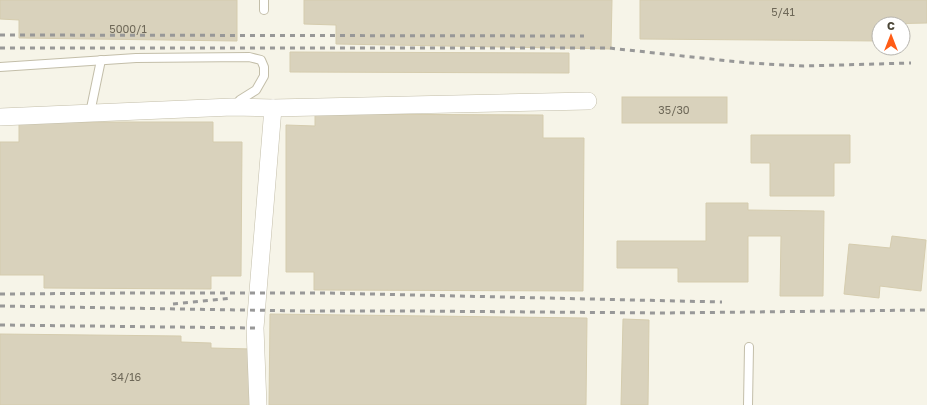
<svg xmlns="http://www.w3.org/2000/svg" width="927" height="405" font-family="'Golos Text',sans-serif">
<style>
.building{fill:#d9d2bc;stroke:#d5ccae}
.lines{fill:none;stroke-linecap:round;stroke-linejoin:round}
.lane-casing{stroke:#c3bea9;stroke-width:10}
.street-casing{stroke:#c3bea9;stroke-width:18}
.lane{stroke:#fff;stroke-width:8}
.street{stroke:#fff;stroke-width:17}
.rail{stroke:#989898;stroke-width:3;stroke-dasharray:5 5;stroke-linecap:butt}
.labels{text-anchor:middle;stroke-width:3.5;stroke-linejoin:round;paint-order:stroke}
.number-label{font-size:11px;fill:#6e6858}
</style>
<rect width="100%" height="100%" fill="#f6f4e8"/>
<g class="building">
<polygon points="0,0 237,0 237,41 19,38 19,20 0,19"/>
<polygon points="304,0 612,0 611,49 336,44 336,25 304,24"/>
<polygon points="640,0 927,0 927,23 879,24 879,41 640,39"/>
<polygon points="290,52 569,53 569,73 290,72"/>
<rect x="622" y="97" width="105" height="26"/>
<polygon points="315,114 543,115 543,138 584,138 583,291 314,290 314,272 286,272 286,125 315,126"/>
<polygon points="19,122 213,122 213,142 242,142 241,276 211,276 211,289 44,288 44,275 0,275 0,142 19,142"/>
<polygon points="751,135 850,135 850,163 834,163 834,196 770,196 770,163 751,163"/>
<polygon points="706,203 748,203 748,210 824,211 823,296 780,296 781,236 748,236 748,282 678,282 678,268 617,268 617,241 706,241"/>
<polygon points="892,236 926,240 921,291 880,286 879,298 844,294 849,244 890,248"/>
<polygon points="270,314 587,318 586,405 269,405"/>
<polygon points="623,319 649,320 648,405 621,405"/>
<polygon points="0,334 181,336 181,342 211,343 211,348 252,349 251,405 0,405"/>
</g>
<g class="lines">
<defs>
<g id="lane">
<polyline points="264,0 264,10"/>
<polyline points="0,67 136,58 249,57 261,60 264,67 264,76 256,90 240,100 235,105"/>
<polyline points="90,113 101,60"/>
<polyline points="748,405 749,347"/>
</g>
<g id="street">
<polyline points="0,117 232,107 273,108 588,101"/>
<polyline points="258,405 255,328 273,108"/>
</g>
</defs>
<use href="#lane" class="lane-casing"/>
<use href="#street" class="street-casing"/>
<use href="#lane" class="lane"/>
<use href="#street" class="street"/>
<g class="rail">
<polyline points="0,35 584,36"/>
<polyline points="0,48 609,48 748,63 804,66 911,63"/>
<polyline points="0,294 136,293 326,293 722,302"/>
<polyline points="173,304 232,298"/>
<polyline points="0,306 303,311 412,311 663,313 927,310"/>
<polyline points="0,325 255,328"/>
</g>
</g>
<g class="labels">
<g class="number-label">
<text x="783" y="16">5/41</text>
<text x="128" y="33">5000/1</text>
<text x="674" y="114">35/30</text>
<text x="126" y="381">34/16</text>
</g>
</g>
<g transform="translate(891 36)"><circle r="19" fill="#ffffff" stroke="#b7b5af"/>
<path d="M0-3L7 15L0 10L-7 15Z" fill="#ff5c16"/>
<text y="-6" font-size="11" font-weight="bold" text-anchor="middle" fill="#4a4536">С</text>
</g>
</svg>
